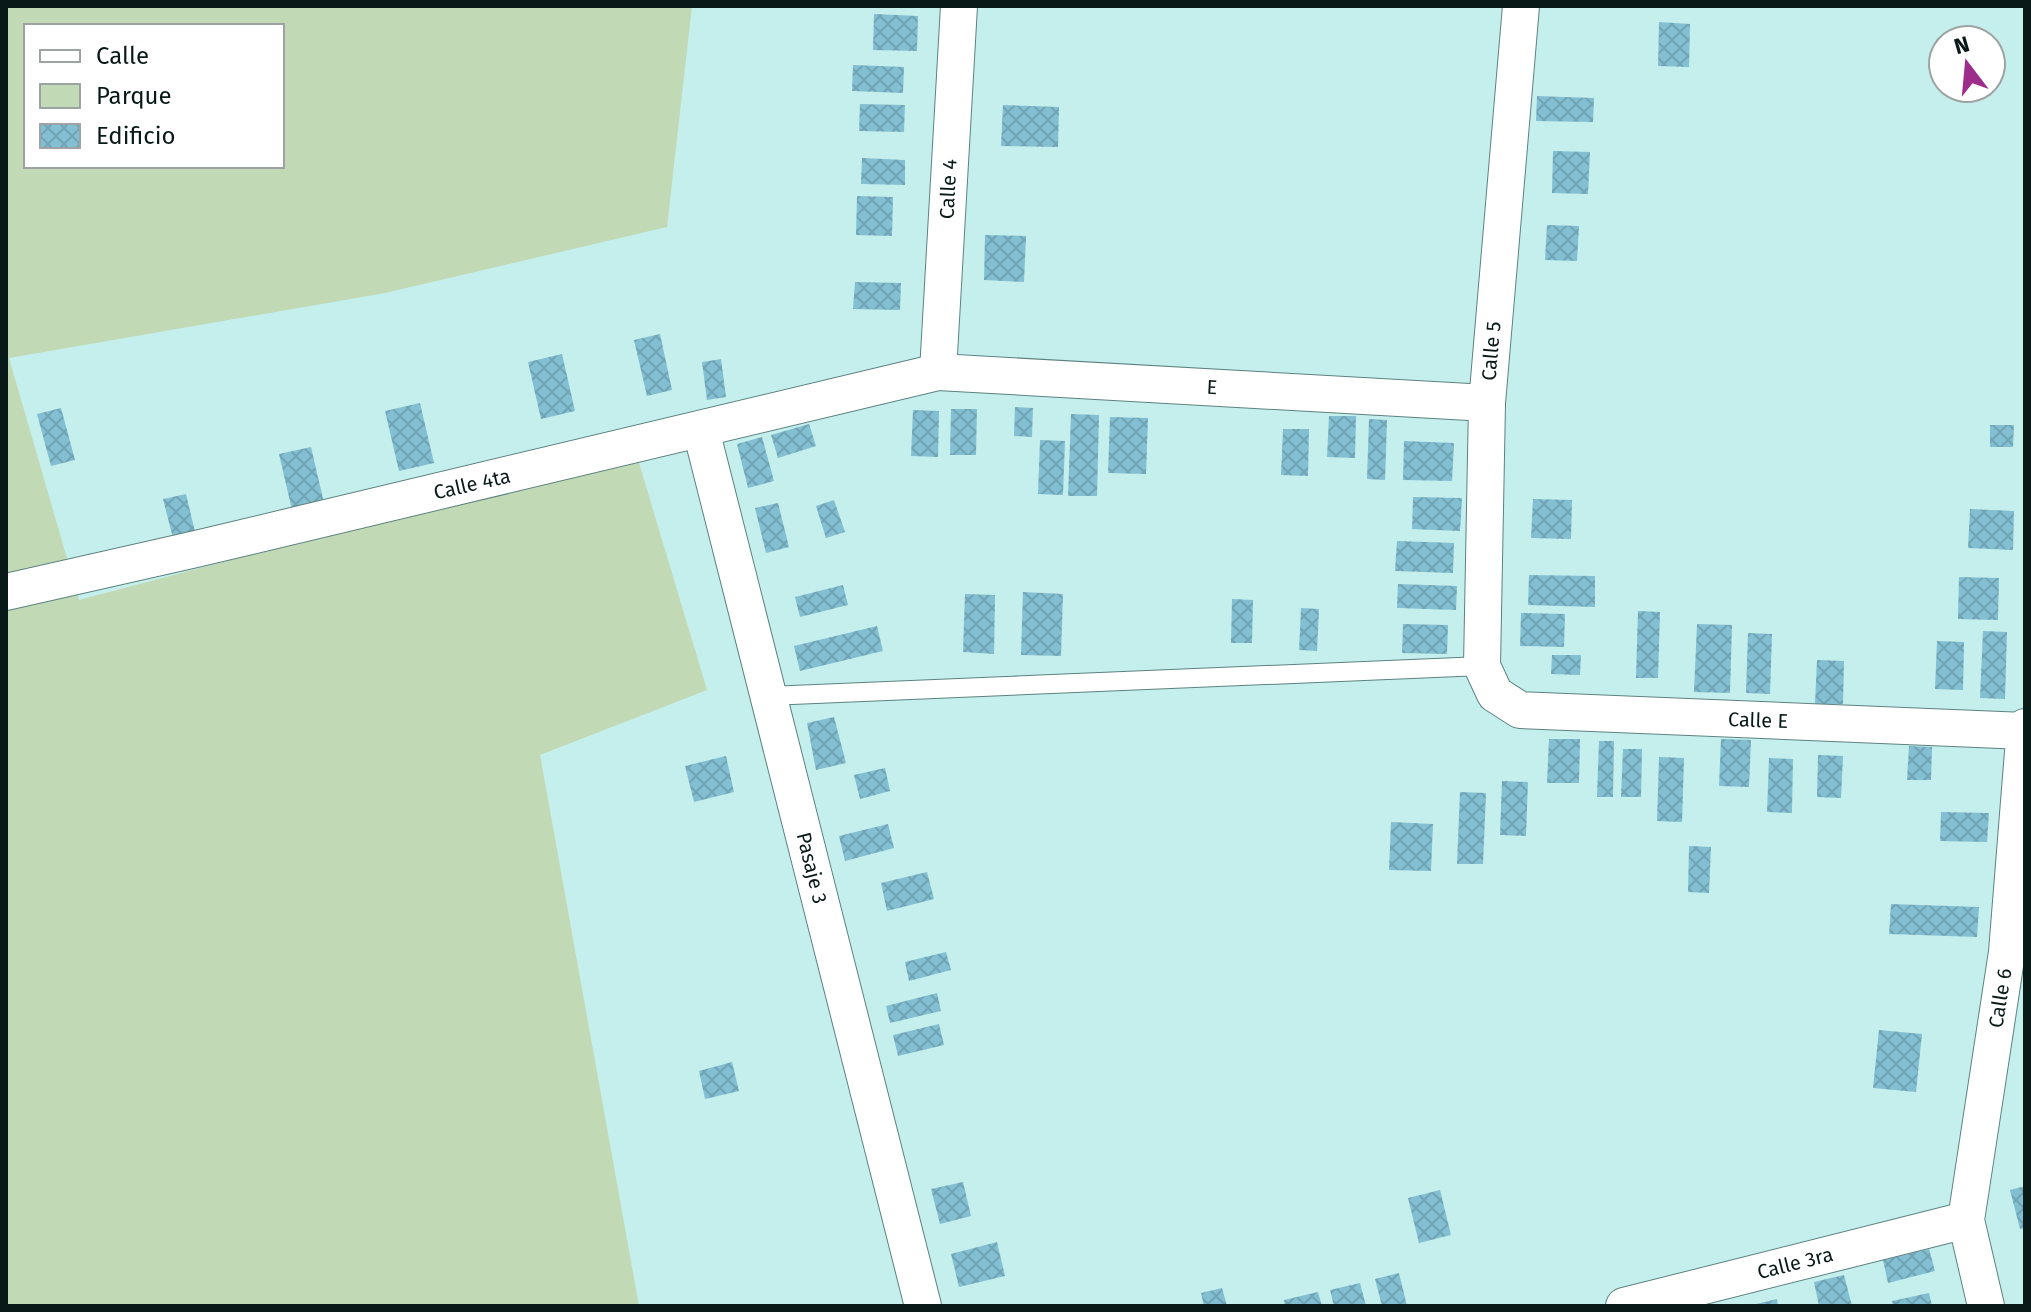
<svg xmlns="http://www.w3.org/2000/svg" width="2031" height="1312" font-family="'Fira Sans',sans-serif">
<style>
.green{fill:#c1d9b4;fill-rule:evenodd}
.building{fill:url(#building-cross-hatch)}
.lines{fill:none;stroke-linecap:round;stroke-linejoin:round}
.lane-casing{stroke:#5c8280;stroke-width:20}
.street-casing{stroke:#5c8280;stroke-width:38}
.lane{stroke:#fff;stroke-width:18}
.street{stroke:#fff;stroke-width:36}
.labels{text-anchor:middle;stroke-width:8;stroke-linejoin:round;paint-order:stroke}
.street-label{font-size:20px;fill:#091918;stroke:#fff}
</style>
<defs>
<pattern id="building-cross-hatch" width="8" height="8" patternUnits="userSpaceOnUse" patternTransform="scale(2)"><rect width="8" height="8" fill="#83bfd3"/><path d="M0 0l8 8M0 8l8-8" fill="none" stroke="#70a4b4"/></pattern>
</defs>
<rect width="100%" height="100%" fill="#c5efec"/>
<path class="green" d="M 6,6 L 692,6 L 667,227 L 385,293 L 9,358 L 79,600 L 636,453 L 707,690 L 540,755 L 639,1306 L 6,1306 ZM 26,26 L 282,26 L 282,166 L 26,166 Z"/>
<g class="building">
<polygon points="874,14 918,16 917,51 873,50"/>
<polygon points="1659,22 1690,24 1689,67 1658,66"/>
<polygon points="853,65 904,67 903,93 852,91"/>
<polygon points="1537,96 1594,98 1593,122 1536,121"/>
<polygon points="860,104 905,105 904,132 859,131"/>
<polygon points="1003,105 1059,107 1058,147 1001,146"/>
<polygon points="1553,151 1590,152 1588,194 1552,193"/>
<polygon points="862,158 905,160 905,185 861,184"/>
<polygon points="857,196 893,197 892,236 856,235"/>
<polygon points="1547,225 1579,226 1577,261 1545,260"/>
<polygon points="985,235 1026,236 1024,282 984,280"/>
<polygon points="855,282 901,283 900,310 853,309"/>
<polygon points="660,334 672,390 647,396 634,340"/>
<polygon points="562,354 575,411 541,419 528,362"/>
<polygon points="721,359 726,397 707,400 702,362"/>
<polygon points="420,403 434,463 399,471 385,411"/>
<polygon points="1015,407 1033,408 1032,437 1014,436"/>
<polygon points="61,408 75,460 51,466 37,414"/>
<polygon points="951,409 977,409 976,455 950,455"/>
<polygon points="913,410 939,411 938,457 911,456"/>
<polygon points="1071,414 1099,415 1097,496 1068,496"/>
<polygon points="1329,416 1356,416 1355,458 1327,457"/>
<polygon points="1110,417 1148,418 1146,474 1108,473"/>
<polygon points="1369,419 1387,420 1385,480 1367,479"/>
<polygon points="809,424 816,446 778,458 771,435"/>
<polygon points="1990,425 2014,425 2013,447 1990,447"/>
<polygon points="1283,429 1309,429 1308,476 1281,475"/>
<polygon points="762,437 774,481 748,488 737,444"/>
<polygon points="1040,440 1065,441 1063,495 1038,494"/>
<polygon points="1404,441 1454,443 1452,481 1403,480"/>
<polygon points="311,447 324,503 292,510 279,454"/>
<polygon points="186,494 196,536 174,542 163,499"/>
<polygon points="1413,497 1462,498 1460,531 1412,529"/>
<polygon points="1533,499 1572,500 1571,539 1531,538"/>
<polygon points="834,500 845,532 826,538 816,506"/>
<polygon points="778,503 789,547 766,553 755,508"/>
<polygon points="1970,509 2014,511 2013,550 1968,548"/>
<polygon points="1397,541 1454,543 1453,573 1395,571"/>
<polygon points="1529,575 1595,576 1595,607 1528,605"/>
<polygon points="1959,577 1999,578 1998,620 1958,619"/>
<polygon points="1398,584 1457,586 1456,610 1397,608"/>
<polygon points="843,585 848,605 800,617 795,597"/>
<polygon points="1023,592 1063,594 1061,656 1021,655"/>
<polygon points="965,594 995,595 994,654 963,652"/>
<polygon points="1232,599 1253,600 1252,643 1231,643"/>
<polygon points="1301,608 1319,609 1317,651 1299,650"/>
<polygon points="1638,611 1660,612 1658,678 1636,678"/>
<polygon points="1521,613 1565,614 1564,647 1520,646"/>
<polygon points="1403,624 1448,625 1447,654 1402,653"/>
<polygon points="1697,624 1732,625 1730,693 1694,692"/>
<polygon points="877,626 883,651 800,671 794,646"/>
<polygon points="1983,631 2007,632 2005,699 1980,698"/>
<polygon points="1748,633 1772,634 1770,694 1746,693"/>
<polygon points="1937,641 1964,642 1963,690 1935,689"/>
<polygon points="1552,655 1581,655 1580,675 1551,674"/>
<polygon points="1817,660 1844,661 1843,704 1815,704"/>
<polygon points="834,717 846,763 816,770 807,723"/>
<polygon points="1549,739 1580,739 1579,783 1547,783"/>
<polygon points="1721,739 1751,740 1749,787 1719,786"/>
<polygon points="1599,741 1614,741 1613,797 1597,797"/>
<polygon points="1909,746 1932,747 1931,780 1907,780"/>
<polygon points="1623,749 1642,749 1641,797 1621,797"/>
<polygon points="1818,755 1843,756 1841,798 1817,797"/>
<polygon points="726,756 734,792 694,802 685,766"/>
<polygon points="1659,757 1684,758 1682,822 1657,821"/>
<polygon points="1769,758 1793,759 1792,813 1767,812"/>
<polygon points="885,768 890,791 860,799 854,775"/>
<polygon points="1502,781 1528,782 1526,836 1500,835"/>
<polygon points="1460,792 1486,793 1483,864 1457,864"/>
<polygon points="1941,812 1989,813 1987,842 1940,841"/>
<polygon points="1391,822 1433,824 1431,871 1389,870"/>
<polygon points="888,824 894,848 845,861 839,836"/>
<polygon points="1689,846 1711,847 1709,893 1688,892"/>
<polygon points="927,872 934,899 887,911 881,883"/>
<polygon points="1891,904 1979,907 1977,937 1889,934"/>
<polygon points="946,952 951,970 909,981 905,962"/>
<polygon points="937,993 941,1011 890,1023 886,1006"/>
<polygon points="939,1024 944,1045 898,1056 893,1035"/>
<polygon points="1879,1030 1922,1034 1916,1092 1873,1088"/>
<polygon points="732,1062 739,1091 705,1099 699,1071"/>
<polygon points="963,1182 971,1216 940,1224 931,1189"/>
<polygon points="2025,1186 2025,1228 2020,1229 2010,1190"/>
<polygon points="1440,1190 1451,1235 1419,1243 1408,1198"/>
<polygon points="997,1242 1005,1276 959,1287 951,1254"/>
<polygon points="1929,1249 1935,1271 1888,1283 1883,1260"/>
<polygon points="1399,1273 1407,1306 1382,1306 1375,1279"/>
<polygon points="1844,1275 1852,1306 1819,1306 1814,1282"/>
<polygon points="1360,1283 1366,1306 1334,1306 1330,1290"/>
<polygon points="1222,1288 1227,1306 1204,1306 1201,1293"/>
<polygon points="1318,1292 1322,1306 1285,1306 1284,1300"/>
<polygon points="1929,1293 1932,1306 1893,1306 1892,1301"/>
<polygon points="1777,1299 1778,1306 1752,1306 1752,1305"/>
</g>
<g class="lines">
<defs>
<polyline id="lane" points="768,696 1482,666"/>
<g id="street">
<polyline points="1521,6 1487,403 1482,666 1495,694 1520,710 2025,731"/>
<polyline points="938,372 959,6"/>
<polyline points="701,430 923,1306"/>
<polyline points="6,592 196,549 938,372 1487,403"/>
<polyline points="1624,1306 1966,1220"/>
<polyline points="1986,1306 1966,1220 2007,952 2025,727"/>
</g>
</defs>
<use href="#lane" class="lane-casing"/>
<use href="#street" class="street-casing"/>
<use href="#lane" class="lane"/>
<use href="#street" class="street"/>
</g>
<g class="labels">
<g class="street-label">
<text transform="translate(948 189) rotate(-87)" y="7">Calle 4</text>
<text transform="translate(1491 351) rotate(-85)" y="7">Calle 5</text>
<text transform="translate(1212 387) rotate(3)" y="7">E</text>
<text transform="translate(472 484) rotate(-13)" y="7">Calle 4ta</text>
<text transform="translate(1758 720) rotate(2)" y="7">Calle E</text>
<text transform="translate(812 868) rotate(76)" y="7">Pasaje 3</text>
<text transform="translate(2000 998) rotate(-81)" y="7">Calle 6</text>
<text transform="translate(1795 1263) rotate(-14)" y="7">Calle 3ra</text>
</g>
</g>
<rect width="2031" height="1312" fill="none" stroke="#091918" stroke-width="16"/>
<rect x="24" y="24" width="260" height="144" fill="#ffffff" stroke="#9da3a3" stroke-width="2"/>
<rect x="40" y="50" width="40" height="12" fill="#ffffff" stroke="#9da3a3" stroke-width="2"/>
<text x="96" y="64" font-size="24" fill="#091918">Calle</text>
<rect x="40" y="84" width="40" height="24" fill="#c1d9b4" stroke="#9da3a3" stroke-width="2"/>
<text x="96" y="104" font-size="24" fill="#091918">Parque</text>
<rect x="40" y="124" width="40" height="24" fill="url(#building-cross-hatch)" stroke="#9da3a3" stroke-width="2"/>
<text x="96" y="144" font-size="24" fill="#091918">Edificio</text>
<g transform="translate(1967 64) rotate(344)"><circle r="38" fill="#ffffff" stroke="#9da3a3" stroke-width="2"/>
<path d="M0-6L14 30L0 20L-14 30Z" fill="#9d2d8b"/>
<text y="-12" font-size="22" font-weight="bold" text-anchor="middle" fill="#091918">N</text>
</g>
</svg>
